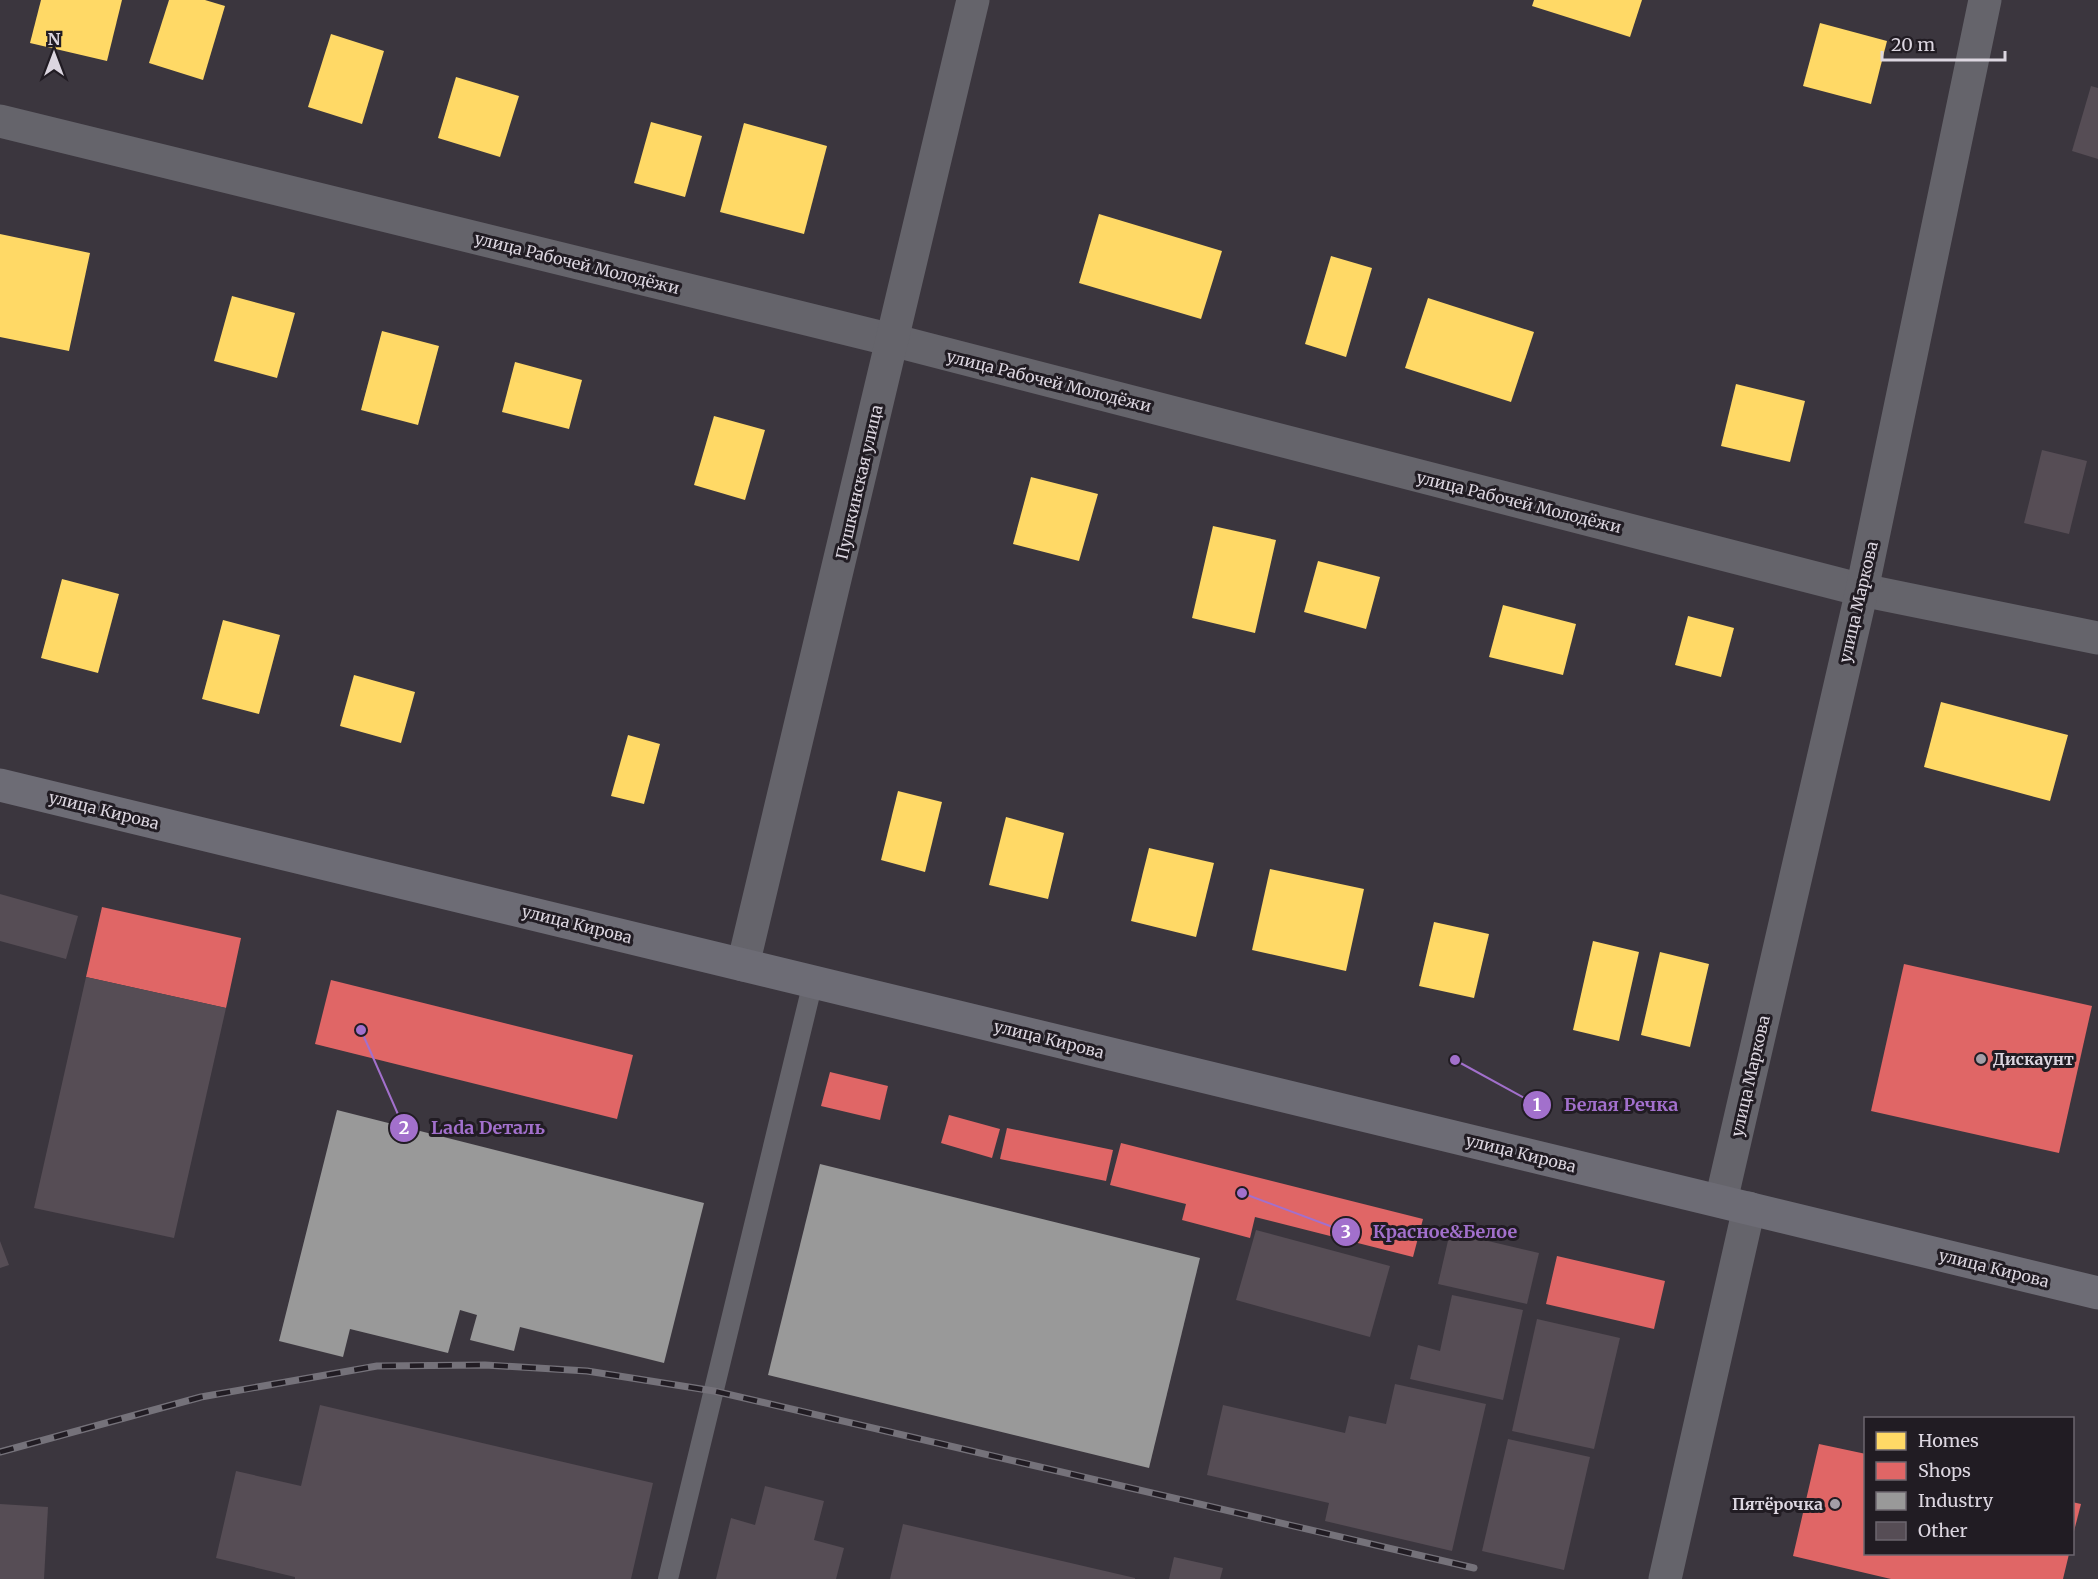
<svg xmlns="http://www.w3.org/2000/svg" width="2098" height="1579" font-family="Merriweather,serif">
<style>
.homes{fill:#ffd966}
.shops{fill:#e06666}
.industry{fill:#999}
.building{fill:#564d55}
.lines{fill:none;stroke-linecap:round;stroke-linejoin:round}
.service{stroke:#65646b;stroke-width:20}
.minor{stroke:#65646b;stroke-width:33}
.primary{stroke:#6d6c75;stroke-width:33}
.rail-casing{stroke:#75727a;stroke-width:7}
.rail{stroke:#211c23;stroke-width:4.5;stroke-dasharray:14;stroke-linecap:butt}
.poi-dot{fill:#a49ea7;stroke:#211c23;stroke-width:2}
.labels{text-anchor:middle;stroke-width:6;stroke-linejoin:round;paint-order:stroke}
.street-label{font-size:16px;fill:#dcd6e0;stroke:#211c23}
.poi-label{font-size:16px;font-weight:bold;fill:#dcd6e0;stroke:#211c23;text-anchor:start}
.leader{fill:none;stroke:#a270cc;stroke-width:2}
.callout-dot{fill:#a270cc;stroke:#211c23;stroke-width:2}
.mark-label{font-size:18px;text-anchor:middle;font-weight:bold;fill:#fff}
.callout-label{font-size:18px;text-anchor:middle;font-weight:bold;fill:#a270cc;stroke:#211c23;stroke-width:6;stroke-linejoin:round;paint-order:stroke}
</style>
<rect width="100%" height="100%" fill="#3b363e"/>
<g class="homes">
<polygon points="41,0 122,0 107,61 30,43"/>
<polygon points="169,0 205,0 225,6 203,80 149,63"/>
<polygon points="1534,0 1642,0 1630,37 1532,6"/>
<polygon points="1820,23 1887,41 1871,104 1803,86"/>
<polygon points="331,34 384,51 362,124 308,107"/>
<polygon points="456,77 519,96 500,157 438,138"/>
<polygon points="651,122 702,136 685,197 634,183"/>
<polygon points="744,123 827,146 804,234 720,212"/>
<polygon points="1099,214 1222,251 1201,319 1079,283"/>
<polygon points="0,234 90,253 69,351 0,337"/>
<polygon points="1331,256 1372,268 1346,357 1305,344"/>
<polygon points="232,296 295,313 277,378 214,361"/>
<polygon points="1428,298 1534,332 1511,402 1405,368"/>
<polygon points="382,331 439,346 418,425 361,410"/>
<polygon points="515,362 582,380 569,429 502,412"/>
<polygon points="1736,384 1805,401 1790,462 1721,446"/>
<polygon points="714,416 765,430 745,500 694,485"/>
<polygon points="1031,477 1098,494 1079,561 1013,544"/>
<polygon points="1213,526 1276,540 1255,633 1192,618"/>
<polygon points="1318,561 1380,577 1366,629 1304,612"/>
<polygon points="62,579 119,594 98,673 41,658"/>
<polygon points="1503,605 1576,624 1563,675 1489,657"/>
<polygon points="1688,616 1734,628 1721,677 1675,665"/>
<polygon points="223,620 280,635 259,714 202,699"/>
<polygon points="354,675 415,692 401,743 340,726"/>
<polygon points="1941,702 2068,735 2050,801 1924,767"/>
<polygon points="628,735 660,744 644,804 611,796"/>
<polygon points="898,791 942,802 925,872 881,860"/>
<polygon points="1006,817 1064,833 1048,899 989,885"/>
<polygon points="1149,848 1214,863 1196,937 1131,921"/>
<polygon points="1270,869 1364,889 1346,971 1252,950"/>
<polygon points="1434,922 1489,934 1474,998 1419,986"/>
<polygon points="1593,941 1639,952 1619,1041 1573,1030"/>
<polygon points="1660,952 1709,964 1690,1047 1641,1035"/>
</g>
<g class="shops">
<polygon points="102,907 241,938 226,1008 86,977"/>
<polygon points="1904,964 2092,1006 2059,1153 1871,1111"/>
<polygon points="331,980 633,1055 617,1119 315,1044"/>
<polygon points="830,1072 888,1086 880,1120 821,1106"/>
<polygon points="949,1115 1000,1129 992,1158 941,1143"/>
<polygon points="1007,1128 1113,1150 1106,1181 1000,1159"/>
<polygon points="1121,1143 1423,1219 1413,1257 1255,1217 1250,1238 1182,1220 1186,1204 1110,1185"/>
<polygon points="1557,1256 1665,1281 1654,1329 1546,1304"/>
<polygon points="1819,1444 1866,1454 1866,1554 2069,1554 2063,1579 1891,1579 1793,1556"/>
<polygon points="2072,1502 2081,1504 2073,1535 2072,1535"/>
</g>
<g class="industry">
<polygon points="337,1110 704,1203 664,1363 520,1327 514,1351 470,1340 477,1315 460,1310 448,1353 350,1329 343,1357 279,1341"/>
<polygon points="820,1164 1200,1258 1149,1468 768,1375"/>
</g>
<g class="building">
<polygon points="2091,86 2098,88 2098,159 2072,151"/>
<polygon points="2042,450 2087,461 2069,534 2024,523"/>
<polygon points="0,894 78,916 66,959 0,941"/>
<polygon points="86,977 226,1008 174,1238 34,1208"/>
<polygon points="1256,1230 1390,1266 1370,1337 1236,1300"/>
<polygon points="1450,1232 1539,1253 1527,1304 1438,1284"/>
<polygon points="0,1241 9,1265 0,1268"/>
<polygon points="1452,1295 1523,1310 1503,1400 1410,1379 1418,1345 1440,1351"/>
<polygon points="1537,1319 1620,1338 1594,1449 1512,1431"/>
<polygon points="1395,1384 1486,1404 1452,1551 1325,1521 1329,1503 1207,1475 1223,1405 1345,1433 1349,1416 1386,1424"/>
<polygon points="320,1405 653,1483 631,1579 295,1579 295,1577 216,1558 236,1471 301,1486"/>
<polygon points="1508,1439 1590,1457 1564,1570 1482,1551"/>
<polygon points="765,1486 824,1501 814,1540 844,1548 836,1579 716,1579 731,1518 755,1525"/>
<polygon points="0,1504 48,1507 44,1579 0,1579"/>
<polygon points="903,1524 1135,1578 1135,1579 890,1579"/>
<polygon points="1174,1557 1223,1568 1220,1579 1169,1579"/>
</g>
<g class="lines">
<polyline class="service" points="668,1579 813,982"/>
<g class="minor">
<polyline points="0,121 892,340 1862,590 2098,638"/>
<polyline points="743,965 973,0"/>
<polyline points="1721,1201 1862,590 1985,0"/>
<polyline points="1665,1579 1749,1208"/>
</g>
<polyline class="primary" points="0,785 2098,1293"/>
<defs>
<polyline id="rail" points="0,1452 201,1397 377,1366 485,1365 587,1371 714,1391 1474,1568"/>
</defs>
<use href="#rail" class="rail-casing"/>
<use href="#rail" class="rail"/>
</g>
<g class="poi-dot">
<circle cx="1981" cy="1059" r="6"/>
<circle cx="1835" cy="1504" r="6"/>
</g>
<g class="labels">
<g class="street-label">
<text transform="translate(577 263) rotate(14)" y="6">улица Рабочей Молодёжи</text>
<text transform="translate(1049 381) rotate(14)" y="6">улица Рабочей Молодёжи</text>
<text transform="translate(859 482) rotate(-77)" y="6">Пушкинская улица</text>
<text transform="translate(1519 502) rotate(14)" y="6">улица Рабочей Молодёжи</text>
<text transform="translate(1858 602) rotate(-77)" y="6">улица Маркова</text>
<text transform="translate(104 810) rotate(14)" y="6">улица Кирова</text>
<text transform="translate(577 924) rotate(14)" y="6">улица Кирова</text>
<text transform="translate(1049 1039) rotate(14)" y="6">улица Кирова</text>
<text transform="translate(1750 1076) rotate(-77)" y="6">улица Маркова</text>
<text transform="translate(1521 1153) rotate(14)" y="6">улица Кирова</text>
<text transform="translate(1994 1268) rotate(14)" y="6">улица Кирова</text>
</g>
<g class="poi-label">
<text x="1993" y="1065">Дискаунт</text>
<text x="1823" y="1510" text-anchor="end">Пятёрочка</text>
</g>
</g>
<path class="leader" d="M1455 1060L1537 1105M361 1030L404 1128M1242 1193L1346 1232"/>
<g class="callout-dot">
<circle cx="1455" cy="1060" r="6"/>
<circle cx="361" cy="1030" r="6"/>
<circle cx="1242" cy="1193" r="6"/>
<circle cx="1537" cy="1105" r="15"/>
<circle cx="404" cy="1128" r="15"/>
<circle cx="1346" cy="1232" r="15"/>
</g>
<g class="mark-label">
<text x="1537" y="1111">1</text>
<text x="404" y="1134">2</text>
<text x="1346" y="1238">3</text>
</g>
<g class="callout-label">
<text x="1621" y="1111">Белая Речка</text>
<text x="488" y="1134">Lada Dеталь</text>
<text x="1445" y="1238">Красное&amp;Белое</text>
</g>
<rect x="1864" y="1417" width="210" height="138" fill="#211c23" stroke="#6c666f" stroke-width="1.5"/>
<rect x="1876" y="1432" width="30" height="18" fill="#ffd966" stroke="#6c666f" stroke-width="1.5"/>
<text x="1918" y="1447" font-size="18" fill="#dcd6e0">Homes</text>
<rect x="1876" y="1462" width="30" height="18" fill="#e06666" stroke="#6c666f" stroke-width="1.5"/>
<text x="1918" y="1477" font-size="18" fill="#dcd6e0">Shops</text>
<rect x="1876" y="1492" width="30" height="18" fill="#999999" stroke="#6c666f" stroke-width="1.5"/>
<text x="1918" y="1507" font-size="18" fill="#dcd6e0">Industry</text>
<rect x="1876" y="1522" width="30" height="18" fill="#564d55" stroke="#6c666f" stroke-width="1.5"/>
<text x="1918" y="1537" font-size="18" fill="#dcd6e0">Other</text>
<g transform="translate(54 54)" stroke="#211c23" stroke-width="4.5" paint-order="stroke">
<path d="M0-4.5L10 22L0 15L-10 22Z" fill="#dcd6e0"/>
<text y="-9" font-size="16" font-weight="bold" text-anchor="middle" fill="#dcd6e0">N</text>
</g>
<path d="M1882 51v9h123v-9" fill="none" stroke="#dcd6e0" stroke-width="3"/>
<text x="1891" y="51" font-size="18" fill="#dcd6e0" stroke="#211c23" stroke-width="4.5" paint-order="stroke">20 m</text>
</svg>
